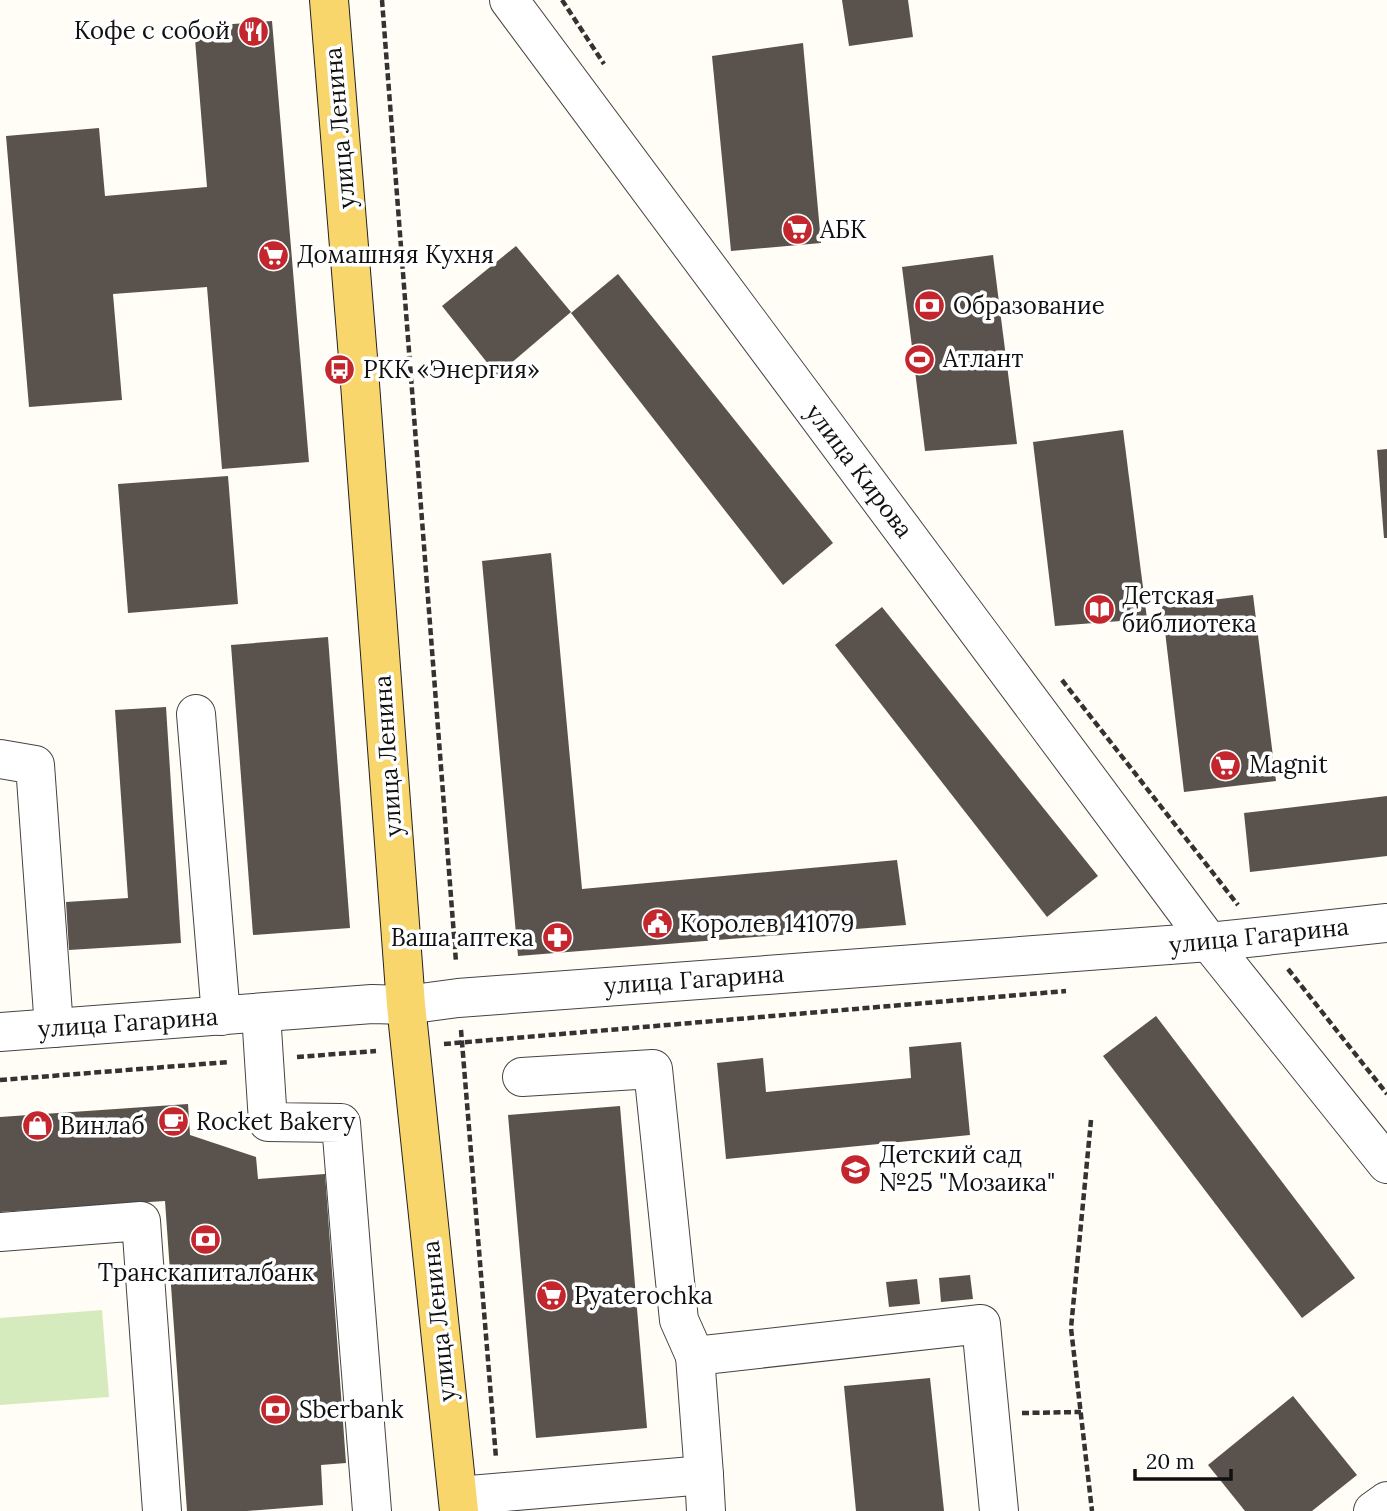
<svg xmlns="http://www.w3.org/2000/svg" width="1387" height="1511" font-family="Lora,serif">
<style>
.green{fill:#d5ebbd}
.building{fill:#5a524d}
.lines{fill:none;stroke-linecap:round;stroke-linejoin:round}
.minor-casing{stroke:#444;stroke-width:40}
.major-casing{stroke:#222;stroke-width:40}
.path{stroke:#333;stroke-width:4.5;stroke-dasharray:7 3.5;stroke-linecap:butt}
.minor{stroke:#fff;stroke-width:38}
.major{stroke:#f9d66b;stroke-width:38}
.labels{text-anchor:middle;stroke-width:7;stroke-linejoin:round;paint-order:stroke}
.poi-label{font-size:24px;fill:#111;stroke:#fff;text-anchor:start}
.street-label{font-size:24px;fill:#111;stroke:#fff}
</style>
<rect width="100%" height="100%" fill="#fffdf5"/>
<polygon class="green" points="102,1310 109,1397 0,1405 0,1318"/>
<g class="building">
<polygon points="842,0 908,0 913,37 849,46"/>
<polygon points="272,21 309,462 222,469 207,287 113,294 122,400 29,407 6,136 99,128 105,196 207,187 194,27"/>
<polygon points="803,43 821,243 731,251 712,56"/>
<polygon points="516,246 571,312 497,375 442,306"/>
<polygon points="993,255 1017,444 925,451 902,267"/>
<polygon points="618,274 833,543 783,585 571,313"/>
<polygon points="1123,430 1147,619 1055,626 1033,442"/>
<polygon points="1387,449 1387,538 1384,538 1377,450"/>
<polygon points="228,476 238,604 128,613 118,484"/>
<polygon points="551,553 582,889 897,860 906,925 518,956 482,561"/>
<polygon points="1253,595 1276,781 1184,792 1162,606"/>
<polygon points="882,607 1098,876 1047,917 835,645"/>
<polygon points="328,637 350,928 253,935 231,645"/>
<polygon points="166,707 181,943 69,950 66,902 128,898 115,710"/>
<polygon points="1387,796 1387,856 1250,872 1244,813"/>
<polygon points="1156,1016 1355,1278 1302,1318 1103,1056"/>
<polygon points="961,1042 970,1135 726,1159 717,1063 763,1058 766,1092 911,1078 909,1047"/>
<polygon points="188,1104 190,1135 256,1157 258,1179 325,1174 346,1463 321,1465 323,1505 247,1511 187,1511 165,1201 0,1212 0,1117"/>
<polygon points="620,1106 647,1428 536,1438 508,1115"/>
<polygon points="970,1275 973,1299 941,1302 939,1278"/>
<polygon points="917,1279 920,1304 889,1307 886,1282"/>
<polygon points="930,1378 944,1511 856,1511 844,1386"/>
<polygon points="1293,1396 1357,1475 1312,1511 1245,1511 1208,1465"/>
</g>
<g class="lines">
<defs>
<g id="minor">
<polyline points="509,0 1209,942 1387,1164"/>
<polyline points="196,714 221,1016"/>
<polyline points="0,759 35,765 54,1028"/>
<polyline points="261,1013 268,1122 341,1123 372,1511"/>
<polyline points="0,1032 372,1004 406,1005 458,998 1209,942 1387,923"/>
<polyline points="522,1077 653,1069 679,1320 695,1356"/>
<polyline points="0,1232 141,1221 162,1511"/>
<polyline points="704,1475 706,1511"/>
<polyline points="458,1496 704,1475 695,1356 981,1324 999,1511"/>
<polyline points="1373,1511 1387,1501"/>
</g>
<polyline id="major" points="329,0 359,370 406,1005 459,1511"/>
</defs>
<use href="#minor" class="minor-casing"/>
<use href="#major" class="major-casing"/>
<g class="path">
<polyline points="382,0 456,962"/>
<polyline points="562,0 604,64"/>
<polyline points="1062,680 1238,905"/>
<polyline points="1288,969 1387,1094"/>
<polyline points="461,1030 496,1458"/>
<polyline points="444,1044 1066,991"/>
<polyline points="297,1057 376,1051"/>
<polyline points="0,1080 229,1062"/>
<polyline points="1091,1120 1071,1328 1092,1511"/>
<polyline points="1022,1413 1081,1412"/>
</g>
<use href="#minor" class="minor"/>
<use href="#major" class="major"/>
</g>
<defs>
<symbol id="restaurant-disc" viewBox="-11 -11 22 22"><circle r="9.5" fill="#c4262e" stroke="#fff"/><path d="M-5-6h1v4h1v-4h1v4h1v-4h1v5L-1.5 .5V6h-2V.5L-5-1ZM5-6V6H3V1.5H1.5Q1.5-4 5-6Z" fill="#fff"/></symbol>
<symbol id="supermarket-disc" viewBox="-11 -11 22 22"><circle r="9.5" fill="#c4262e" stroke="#fff"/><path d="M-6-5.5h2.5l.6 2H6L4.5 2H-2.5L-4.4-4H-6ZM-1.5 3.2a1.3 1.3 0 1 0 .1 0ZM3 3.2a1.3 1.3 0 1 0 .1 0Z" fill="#fff"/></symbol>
<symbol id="bank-disc" viewBox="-11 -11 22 22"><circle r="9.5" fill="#c4262e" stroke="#fff"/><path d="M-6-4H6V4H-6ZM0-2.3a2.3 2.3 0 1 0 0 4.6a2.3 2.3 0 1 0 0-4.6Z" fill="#fff"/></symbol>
<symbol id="stadium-disc" viewBox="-11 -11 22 22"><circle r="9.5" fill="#c4262e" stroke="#fff"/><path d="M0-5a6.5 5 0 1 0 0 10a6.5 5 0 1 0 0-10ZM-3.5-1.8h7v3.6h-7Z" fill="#fff"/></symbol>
<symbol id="bus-disc" viewBox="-11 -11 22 22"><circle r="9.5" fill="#c4262e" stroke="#fff"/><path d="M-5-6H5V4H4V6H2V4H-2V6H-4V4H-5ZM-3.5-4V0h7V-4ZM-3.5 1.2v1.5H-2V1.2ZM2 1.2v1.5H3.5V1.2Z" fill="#fff"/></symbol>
<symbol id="library-disc" viewBox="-11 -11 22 22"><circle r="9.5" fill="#c4262e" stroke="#fff"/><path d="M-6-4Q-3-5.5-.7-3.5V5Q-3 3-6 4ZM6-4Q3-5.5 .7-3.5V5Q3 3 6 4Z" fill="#fff"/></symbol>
<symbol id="civic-disc" viewBox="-11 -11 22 22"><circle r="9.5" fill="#c4262e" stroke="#fff"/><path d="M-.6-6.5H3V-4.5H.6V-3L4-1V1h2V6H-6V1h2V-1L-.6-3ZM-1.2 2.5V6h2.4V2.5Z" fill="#fff"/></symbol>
<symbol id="pharmacy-disc" viewBox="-11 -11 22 22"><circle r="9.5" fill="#c4262e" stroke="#fff"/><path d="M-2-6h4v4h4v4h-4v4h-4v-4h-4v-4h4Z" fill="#fff"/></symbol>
<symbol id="cafe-disc" viewBox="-11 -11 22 22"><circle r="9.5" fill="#c4262e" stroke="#fff"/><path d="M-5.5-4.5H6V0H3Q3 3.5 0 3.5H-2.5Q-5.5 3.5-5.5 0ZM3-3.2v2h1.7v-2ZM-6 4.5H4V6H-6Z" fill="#fff"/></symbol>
<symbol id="shop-disc" viewBox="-11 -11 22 22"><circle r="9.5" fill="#c4262e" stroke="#fff"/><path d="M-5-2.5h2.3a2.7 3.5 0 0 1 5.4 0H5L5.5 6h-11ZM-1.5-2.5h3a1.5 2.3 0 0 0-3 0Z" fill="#fff"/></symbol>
<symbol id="school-disc" viewBox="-11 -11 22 22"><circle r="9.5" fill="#c4262e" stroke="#fff"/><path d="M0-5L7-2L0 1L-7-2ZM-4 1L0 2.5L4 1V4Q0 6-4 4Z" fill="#fff"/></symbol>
</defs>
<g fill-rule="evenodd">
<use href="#restaurant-disc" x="236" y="14" width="35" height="35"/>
<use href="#supermarket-disc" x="780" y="212" width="35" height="35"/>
<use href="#supermarket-disc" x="256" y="238" width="35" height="35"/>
<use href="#bank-disc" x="912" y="288" width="35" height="35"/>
<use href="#stadium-disc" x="902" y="342" width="35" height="35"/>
<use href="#bus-disc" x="322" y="352" width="35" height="35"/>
<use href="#library-disc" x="1082" y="592" width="35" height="35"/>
<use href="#supermarket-disc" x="1208" y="748" width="35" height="35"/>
<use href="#civic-disc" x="640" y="906" width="35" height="35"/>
<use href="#pharmacy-disc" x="540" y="920" width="35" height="35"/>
<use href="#cafe-disc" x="156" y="1104" width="35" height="35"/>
<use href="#shop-disc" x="20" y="1108" width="35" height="35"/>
<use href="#school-disc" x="838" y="1152" width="35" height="35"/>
<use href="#bank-disc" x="188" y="1222" width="35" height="35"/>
<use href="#supermarket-disc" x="534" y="1278" width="35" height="35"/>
<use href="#bank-disc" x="258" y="1392" width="35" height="35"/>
</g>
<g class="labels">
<g class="poi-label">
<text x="230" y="39" text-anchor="end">Кофе с собой</text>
<text x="820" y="238">АБК</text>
<text x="297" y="263">Домашняя Кухня</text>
<text x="953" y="314">Образование</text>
<text x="943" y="367">Атлант</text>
<text x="363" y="378">РКК «Энергия»</text>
<text x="1122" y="604">Детская<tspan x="1122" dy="28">библиотека</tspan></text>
<text x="1249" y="773">Magnit</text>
<text x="680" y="932">Королев 141079</text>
<text x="534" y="946" text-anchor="end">Ваша аптека</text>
<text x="196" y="1130">Rocket Bakery</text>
<text x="60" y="1134">Винлаб</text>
<text x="879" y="1163">Детский сад<tspan x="879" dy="28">№25 "Мозаика"</tspan></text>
<text x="206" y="1281" text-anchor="middle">Транскапиталбанк</text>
<text x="574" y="1304">Pyaterochka</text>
<text x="299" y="1418">Sberbank</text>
</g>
<g class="street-label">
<text transform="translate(340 128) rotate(-95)" y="8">улица Ленина</text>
<text transform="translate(859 471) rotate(53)" y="8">улица Кирова</text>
<text transform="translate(388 756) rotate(-94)" y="8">улица Ленина</text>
<text transform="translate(1259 936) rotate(-6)" y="8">улица Гагарина</text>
<text transform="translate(694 980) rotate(-4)" y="8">улица Гагарина</text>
<text transform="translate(128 1023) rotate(-4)" y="8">улица Гагарина</text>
<text transform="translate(439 1321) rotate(-96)" y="8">улица Ленина</text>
</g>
</g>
<path d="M1135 1469v10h96v-10" fill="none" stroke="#111111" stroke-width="3.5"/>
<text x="1146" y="1469" font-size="21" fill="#111111" stroke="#ffffff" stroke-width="5" paint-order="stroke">20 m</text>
</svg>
